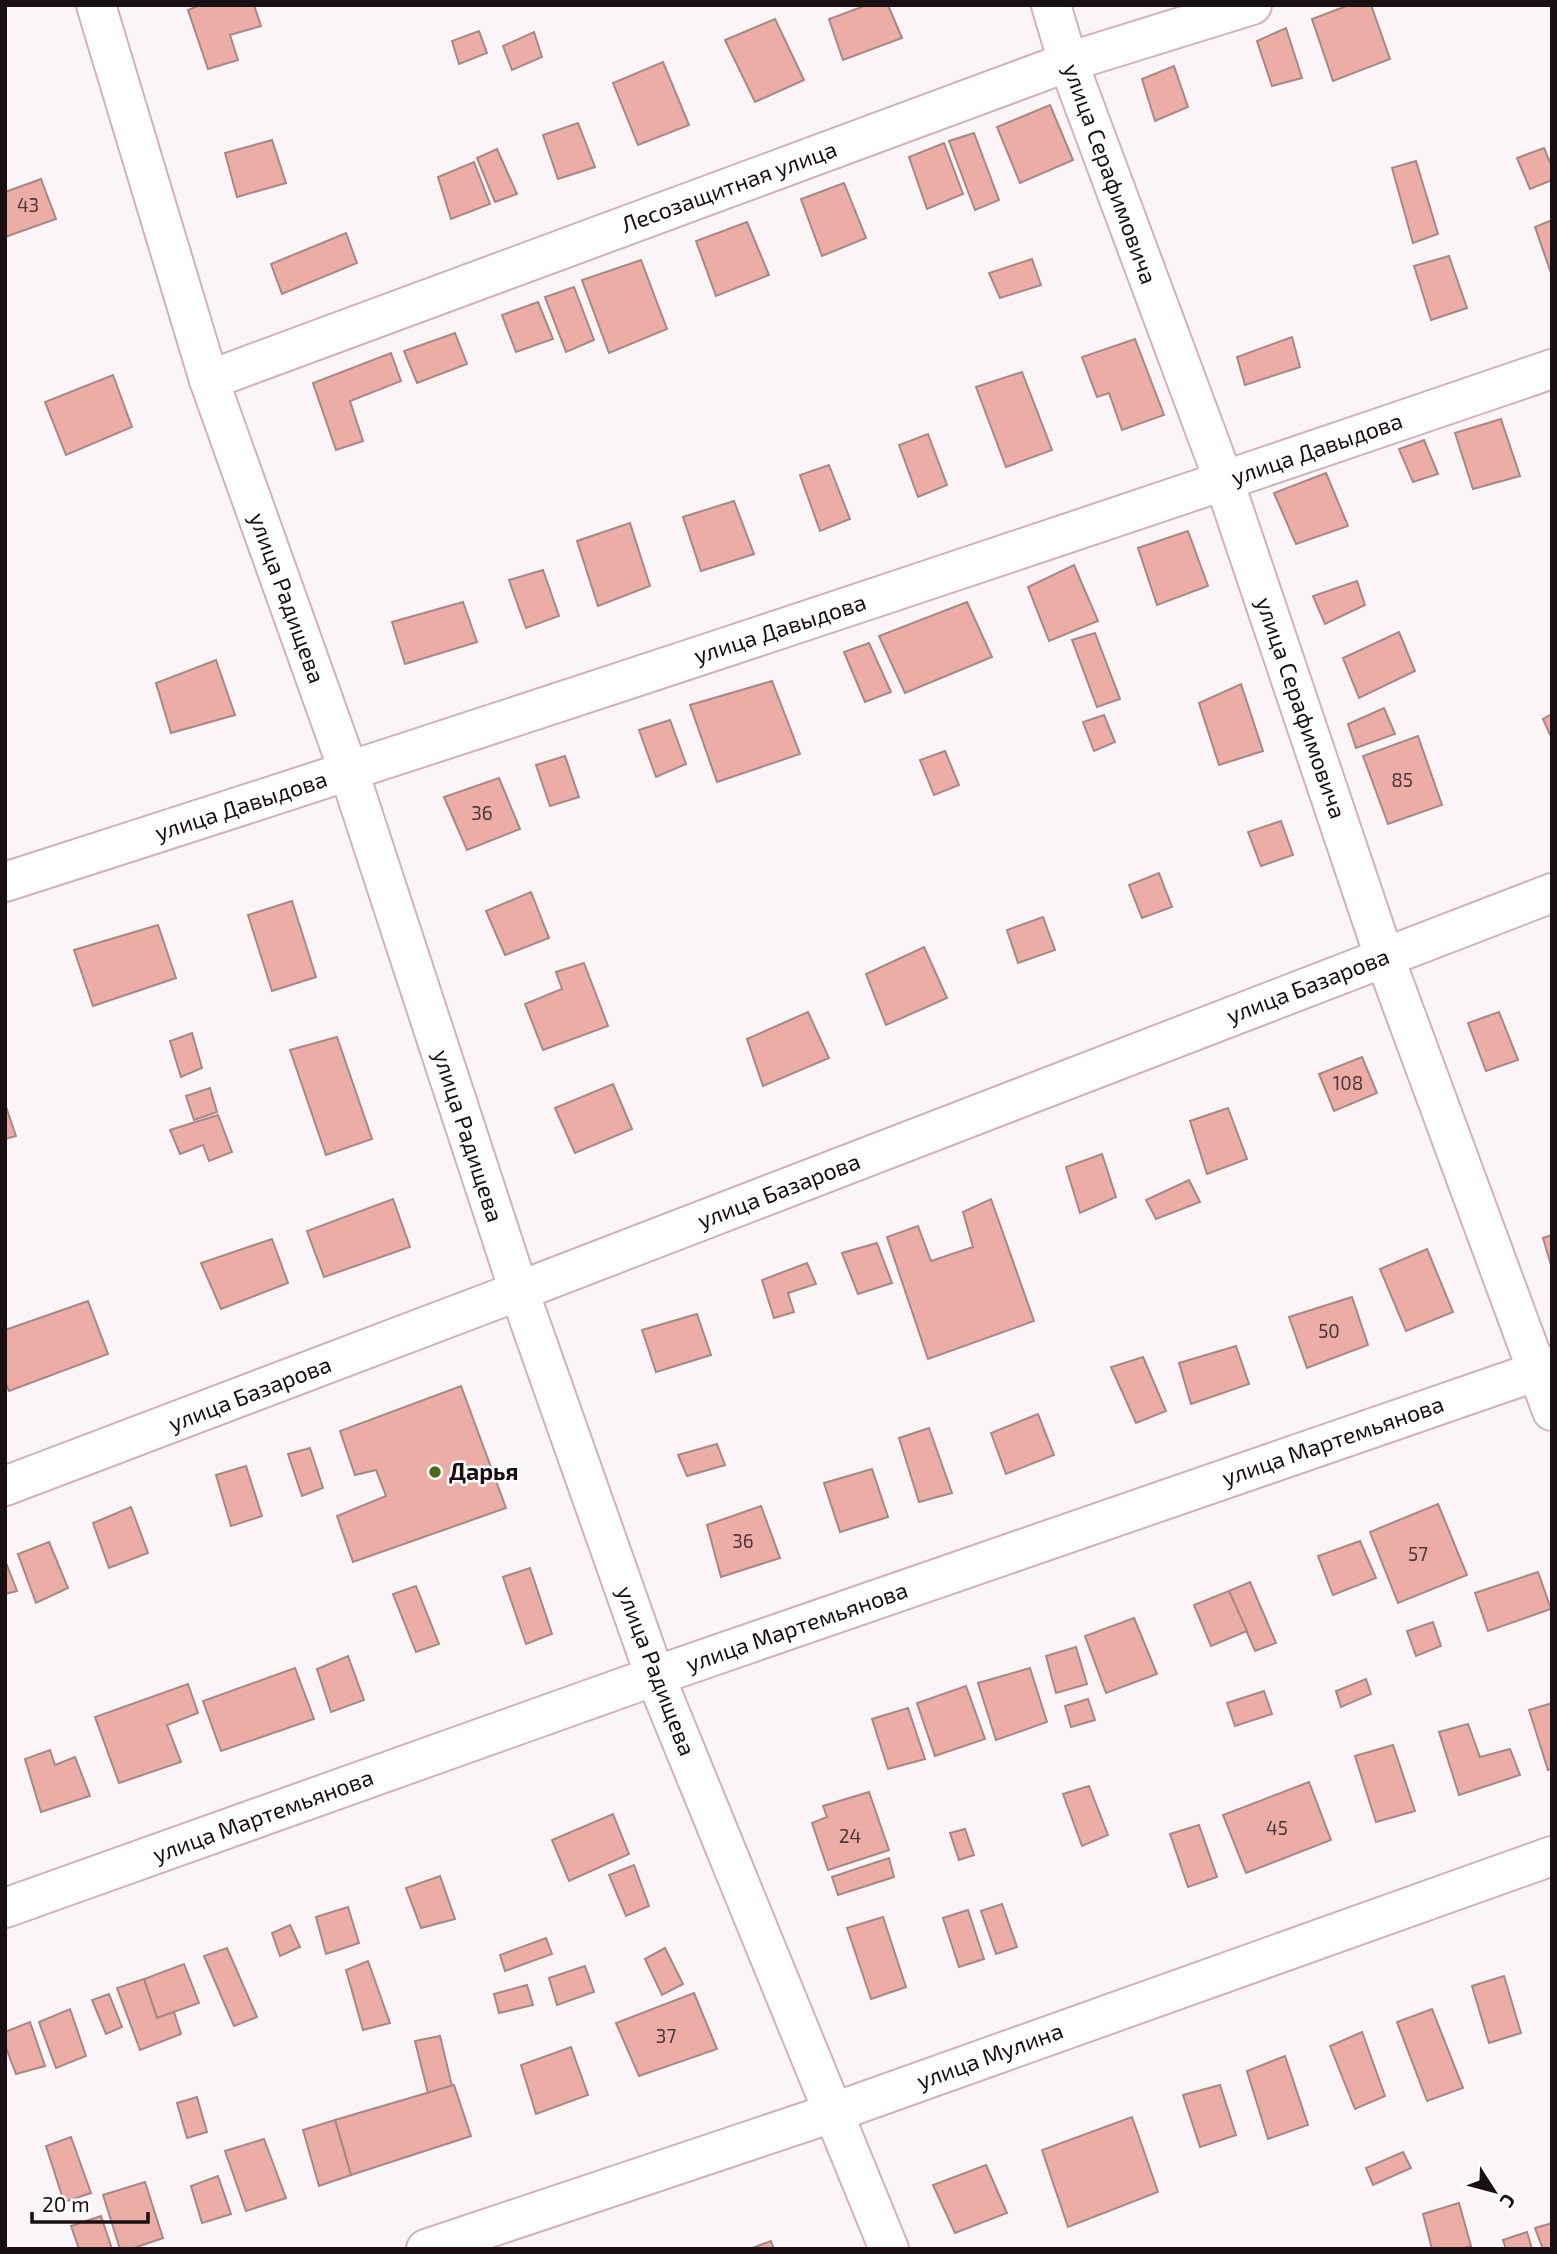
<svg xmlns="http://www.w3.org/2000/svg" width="1557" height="2254" font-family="'Exo 2',sans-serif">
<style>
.building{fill:#ecada7;stroke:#a88885;stroke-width:2}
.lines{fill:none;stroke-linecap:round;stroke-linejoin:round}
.minor-casing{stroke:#d1b1ba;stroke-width:42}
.secondary-casing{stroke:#d1b1ba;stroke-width:42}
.minor{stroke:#fff;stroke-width:38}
.secondary{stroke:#fff;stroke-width:38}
.poi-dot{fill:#4c691d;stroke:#fff;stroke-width:2.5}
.labels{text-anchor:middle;stroke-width:5;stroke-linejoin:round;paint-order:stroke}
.number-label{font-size:19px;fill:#4e3637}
.street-label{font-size:23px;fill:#1a0f12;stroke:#fff}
.poi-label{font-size:23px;font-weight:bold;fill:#1a0f12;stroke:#fff;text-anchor:start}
</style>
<rect width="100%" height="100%" fill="#fcf5f7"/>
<g class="building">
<polygon points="200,5 254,5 261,26 230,35 238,60 208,69 188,10"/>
<polygon points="867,5 888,5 902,38 843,60 829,19"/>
<polygon points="1349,5 1371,5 1390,59 1333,81 1312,19"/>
<polygon points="775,19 804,80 755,102 725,40"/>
<polygon points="1286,28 1302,78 1272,86 1257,41"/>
<polygon points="479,31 487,53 459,64 452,41"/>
<polygon points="534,32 542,57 512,70 503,46"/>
<polygon points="663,62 689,125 638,145 613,83"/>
<polygon points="1174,66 1188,107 1155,121 1142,79"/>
<polygon points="1050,105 1073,160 1020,183 997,127"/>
<polygon points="578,123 595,167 558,179 543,135"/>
<polygon points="974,133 999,200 975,210 949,141"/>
<polygon points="272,140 286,183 237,197 225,153"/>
<polygon points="944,143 963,194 927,209 909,157"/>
<polygon points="1544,148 1552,167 1552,180 1530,189 1517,158"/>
<polygon points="497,149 517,194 495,202 477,158"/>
<polygon points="1416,161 1438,234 1413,243 1392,168"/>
<polygon points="474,162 490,204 451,219 438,177"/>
<polygon points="41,179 56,219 5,237 5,192"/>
<polygon points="844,183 866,238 822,256 801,199"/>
<polygon points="1552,220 1552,276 1535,227"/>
<polygon points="747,222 769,275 716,296 696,241"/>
<polygon points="346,233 357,263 282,294 271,264"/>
<polygon points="1449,256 1467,308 1431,320 1414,266"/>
<polygon points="1032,259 1041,285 1000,298 989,273"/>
<polygon points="641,260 667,329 609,353 582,280"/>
<polygon points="574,287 594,340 566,352 545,297"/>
<polygon points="538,302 553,339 516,352 502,315"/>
<polygon points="455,333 467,364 417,383 404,351"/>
<polygon points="1292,337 1300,367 1245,385 1237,357"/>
<polygon points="1135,339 1164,415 1122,430 1109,393 1097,397 1082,357"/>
<polygon points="391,353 401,381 350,401 363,441 336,450 313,383"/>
<polygon points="1022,372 1052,450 1006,467 976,387"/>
<polygon points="113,375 132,427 66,455 45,402"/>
<polygon points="1501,419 1520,476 1473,489 1455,433"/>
<polygon points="928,434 947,485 918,497 899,445"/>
<polygon points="1424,440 1438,474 1413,482 1399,449"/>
<polygon points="829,465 850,519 820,531 800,475"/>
<polygon points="1326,473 1348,526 1296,544 1274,493"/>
<polygon points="734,501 754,554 701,571 683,517"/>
<polygon points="630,523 650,586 598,606 577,541"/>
<polygon points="1188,531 1208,586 1157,605 1138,548"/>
<polygon points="1074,565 1098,621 1049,641 1028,587"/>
<polygon points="543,570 559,616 526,628 509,580"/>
<polygon points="1357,581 1365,605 1325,624 1313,596"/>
<polygon points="463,602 477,642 405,664 392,622"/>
<polygon points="967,602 992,657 905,693 879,636"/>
<polygon points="1399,632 1415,671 1359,698 1343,658"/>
<polygon points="1095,633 1120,699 1097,707 1072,640"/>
<polygon points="869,643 891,692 865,702 844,652"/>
<polygon points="216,660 235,715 171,733 156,683"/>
<polygon points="772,681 800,754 717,782 690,705"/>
<polygon points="1241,684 1263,751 1219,765 1199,703"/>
<polygon points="1384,708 1395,734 1356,748 1348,724"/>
<polygon points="1552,714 1552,739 1543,719"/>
<polygon points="1104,715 1115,742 1094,751 1083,722"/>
<polygon points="670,720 686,764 656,777 639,730"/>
<polygon points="1418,736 1442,805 1388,824 1363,756"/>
<polygon points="945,751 959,785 934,795 920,760"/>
<polygon points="565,756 579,797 550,806 536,765"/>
<polygon points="499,778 520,829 467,850 444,797"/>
<polygon points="1281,821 1293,855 1261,866 1248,832"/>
<polygon points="1159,873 1172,907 1142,918 1129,885"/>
<polygon points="531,892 549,938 505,955 486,911"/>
<polygon points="292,901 316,977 272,991 248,915"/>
<polygon points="1043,917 1055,950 1018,963 1007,930"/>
<polygon points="158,925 176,978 93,1006 74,950"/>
<polygon points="924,947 947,998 886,1025 866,974"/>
<polygon points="584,963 608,1026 543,1050 525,1004 562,989 556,972"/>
<polygon points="808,1012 829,1058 763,1086 747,1039"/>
<polygon points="1499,1012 1518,1060 1486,1071 1468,1023"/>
<polygon points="192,1033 202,1068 181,1077 170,1041"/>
<polygon points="337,1037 372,1139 326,1155 290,1050"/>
<polygon points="1362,1057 1377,1093 1334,1111 1319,1074"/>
<polygon points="613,1084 632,1129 575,1153 555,1108"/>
<polygon points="210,1088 217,1112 194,1120 186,1096"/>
<polygon points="5,1104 16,1136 5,1139"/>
<polygon points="1228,1108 1247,1159 1207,1174 1190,1121"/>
<polygon points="218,1115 232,1152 209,1161 203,1145 180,1154 170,1130"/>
<polygon points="1102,1154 1116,1197 1080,1213 1066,1167"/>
<polygon points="1189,1180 1200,1202 1156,1219 1146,1200"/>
<polygon points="393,1199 410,1247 324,1277 307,1231"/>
<polygon points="991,1199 1034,1321 928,1359 887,1237 918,1226 931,1261 973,1247 963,1212"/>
<polygon points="1552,1235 1552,1269 1543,1238"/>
<polygon points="272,1239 288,1283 221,1309 201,1263"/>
<polygon points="877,1243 892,1283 858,1294 842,1253"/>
<polygon points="1427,1249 1453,1312 1406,1331 1380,1269"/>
<polygon points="807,1263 816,1284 788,1293 794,1312 774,1318 762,1280"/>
<polygon points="1352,1297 1368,1345 1307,1368 1289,1317"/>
<polygon points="88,1301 108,1354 9,1391 5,1382 5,1330"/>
<polygon points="697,1314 711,1355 656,1372 642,1330"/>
<polygon points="1236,1346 1249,1384 1191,1404 1179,1363"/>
<polygon points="1143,1357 1166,1411 1136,1423 1111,1367"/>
<polygon points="461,1386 506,1508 353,1562 337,1516 386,1496 376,1470 355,1475 340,1431"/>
<polygon points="1038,1414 1054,1455 1006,1474 991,1433"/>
<polygon points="929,1428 952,1493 919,1502 899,1438"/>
<polygon points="717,1444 725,1465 687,1476 678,1455"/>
<polygon points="310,1448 323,1488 302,1496 288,1454"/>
<polygon points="246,1466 262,1516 231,1526 216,1475"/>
<polygon points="872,1469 888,1517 840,1532 824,1483"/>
<polygon points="1438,1504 1467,1575 1398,1603 1370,1532"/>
<polygon points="761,1506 780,1558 721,1577 707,1525"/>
<polygon points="131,1507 148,1553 109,1568 93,1523"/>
<polygon points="1360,1541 1376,1578 1333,1595 1318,1556"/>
<polygon points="49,1542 68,1588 36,1603 18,1554"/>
<polygon points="5,1560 17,1591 5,1594"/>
<polygon points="530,1568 552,1634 526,1644 503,1577"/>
<polygon points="1538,1572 1551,1609 1488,1631 1475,1593"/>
<polygon points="1250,1582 1276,1643 1255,1651 1229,1591"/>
<polygon points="416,1586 439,1644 416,1652 393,1594"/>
<polygon points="1229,1591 1247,1631 1211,1646 1194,1605"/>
<polygon points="1134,1618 1157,1674 1106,1693 1085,1636"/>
<polygon points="1433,1622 1441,1646 1416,1656 1407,1631"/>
<polygon points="1076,1647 1087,1684 1056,1693 1046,1656"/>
<polygon points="348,1656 364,1700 331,1712 317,1669"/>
<polygon points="295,1668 314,1719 221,1751 203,1701"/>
<polygon points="1030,1668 1047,1722 996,1740 978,1683"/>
<polygon points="1366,1679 1371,1694 1341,1707 1336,1691"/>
<polygon points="188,1684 198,1713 167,1725 181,1762 119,1783 95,1717"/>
<polygon points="966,1686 985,1739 935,1756 917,1703"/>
<polygon points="1264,1691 1272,1714 1235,1726 1227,1703"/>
<polygon points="1088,1699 1095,1720 1071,1727 1065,1706"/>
<polygon points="1552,1703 1552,1769 1548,1770 1529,1710"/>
<polygon points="908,1708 925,1759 888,1769 872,1719"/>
<polygon points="1468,1724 1480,1757 1510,1749 1520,1775 1459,1795 1439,1732"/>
<polygon points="1393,1745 1415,1811 1376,1822 1355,1756"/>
<polygon points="50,1750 55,1765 75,1757 90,1796 41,1812 25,1759"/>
<polygon points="1309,1782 1331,1840 1246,1873 1223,1815"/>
<polygon points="1089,1786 1108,1835 1082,1846 1063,1794"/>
<polygon points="869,1792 889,1850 828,1870 812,1823 827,1817 823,1806"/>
<polygon points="613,1814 629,1854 569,1881 552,1840"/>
<polygon points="1199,1825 1217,1877 1188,1887 1170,1834"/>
<polygon points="965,1829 974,1855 959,1860 950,1833"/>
<polygon points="889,1858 894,1877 838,1895 832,1877"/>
<polygon points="634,1865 649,1906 626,1916 609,1875"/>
<polygon points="440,1876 455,1919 421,1928 406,1888"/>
<polygon points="1002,1904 1017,1947 996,1954 981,1911"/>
<polygon points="348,1907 359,1943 326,1954 316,1917"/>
<polygon points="968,1910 984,1959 959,1967 943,1918"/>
<polygon points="883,1917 906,1987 871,1999 847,1928"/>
<polygon points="290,1925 300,1947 280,1956 272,1933"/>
<polygon points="546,1938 552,1954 505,1971 500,1955"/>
<polygon points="227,1948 257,2017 234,2026 204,1956"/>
<polygon points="665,1948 683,1984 662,1995 645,1959"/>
<polygon points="368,1961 390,2023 363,2030 346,1970"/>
<polygon points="184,1964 199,2003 157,2018 144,1979"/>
<polygon points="585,1966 594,1992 557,2005 549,1978"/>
<polygon points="1504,1976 1521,2033 1489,2043 1472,1986"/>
<polygon points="144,1979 157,2018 174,2012 181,2034 140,2050 117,1988"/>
<polygon points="527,1985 533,2005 499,2013 494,1994"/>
<polygon points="694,1993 717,2049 639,2076 616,2023"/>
<polygon points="109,1994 122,2027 106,2034 92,2000"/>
<polygon points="70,2009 86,2056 56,2068 39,2022"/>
<polygon points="1432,2009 1463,2088 1427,2101 1397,2022"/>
<polygon points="30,2022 45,2066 16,2074 5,2045 5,2032"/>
<polygon points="1362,2032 1385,2096 1355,2109 1330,2046"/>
<polygon points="440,2036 452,2086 428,2093 415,2041"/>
<polygon points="571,2047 588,2095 536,2114 521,2065"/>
<polygon points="1285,2056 1308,2125 1268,2139 1247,2071"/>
<polygon points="454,2085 471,2136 351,2175 335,2120"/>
<polygon points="1220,2085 1236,2135 1200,2147 1183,2095"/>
<polygon points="197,2097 207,2132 187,2138 177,2103"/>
<polygon points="1132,2117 1158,2192 1068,2227 1042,2150"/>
<polygon points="335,2120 351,2175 319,2186 303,2130"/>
<polygon points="71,2137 91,2193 64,2202 46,2146"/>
<polygon points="264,2139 286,2198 246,2211 225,2151"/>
<polygon points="1403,2152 1411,2168 1373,2185 1366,2168"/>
<polygon points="986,2165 1007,2213 955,2233 933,2185"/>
<polygon points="218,2176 231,2214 202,2223 191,2186"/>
<polygon points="145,2182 163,2238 131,2249 120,2249 103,2195"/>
<polygon points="1459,2203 1471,2246 1462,2249 1432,2249 1423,2214"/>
<polygon points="101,2216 112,2249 79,2249 71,2226"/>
<polygon points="1552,2223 1552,2249 1543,2249 1535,2228"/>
<polygon points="1527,2232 1532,2249 1506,2249 1503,2240"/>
<polygon points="771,2241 774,2249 750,2249"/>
</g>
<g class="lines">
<defs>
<g id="minor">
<polyline points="96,5 209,380 349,772 519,1291 655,1676 889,2249"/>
<polyline points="1051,5 1068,62 1224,481 1384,956 1552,1411"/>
<polyline points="209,380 1068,62 1252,5"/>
<path d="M 5,882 C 523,716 1038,545 1552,369"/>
<polyline points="5,1908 655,1676 1552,1366"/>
<polyline points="426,2249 832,2113 1552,1856"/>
</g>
<polyline id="secondary" points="5,1486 519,1291 1552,893"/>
</defs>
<use href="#minor" class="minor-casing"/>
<use href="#secondary" class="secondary-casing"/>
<use href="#minor" class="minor"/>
<use href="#secondary" class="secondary"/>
</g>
<circle class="poi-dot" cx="435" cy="1472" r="7"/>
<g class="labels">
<g class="number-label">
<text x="28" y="212">43</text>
<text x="1402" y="787">85</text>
<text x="482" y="820">36</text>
<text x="1348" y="1090">108</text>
<text x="1329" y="1338">50</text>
<text x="743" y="1548">36</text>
<text x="1418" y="1561">57</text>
<text x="1277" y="1835">45</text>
<text x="850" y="1843">24</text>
<text x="666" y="2043">37</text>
</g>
<g class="street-label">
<text transform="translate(1110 174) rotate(70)" y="8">улица Серафимовича</text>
<text transform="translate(729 187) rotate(-20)" y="8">Лесозащитная улица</text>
<text transform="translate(1317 449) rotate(-19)" y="8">улица Давыдова</text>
<text transform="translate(287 598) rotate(70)" y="8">улица Радищева</text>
<text transform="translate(780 629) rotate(-18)" y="8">улица Давыдова</text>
<text transform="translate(1301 708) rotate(71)" y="8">улица Серафимовича</text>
<text transform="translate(241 806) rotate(-18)" y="8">улица Давыдова</text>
<text transform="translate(1308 986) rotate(-21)" y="8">улица Базарова</text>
<text transform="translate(468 1136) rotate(72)" y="8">улица Радищева</text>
<text transform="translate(779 1191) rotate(-21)" y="8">улица Базарова</text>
<text transform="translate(250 1394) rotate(-21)" y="8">улица Базарова</text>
<text transform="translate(1333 1441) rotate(-19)" y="8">улица Мартемьянова</text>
<text transform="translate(797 1627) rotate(-19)" y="8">улица Мартемьянова</text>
<text transform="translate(656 1671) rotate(69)" y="8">улица Радищева</text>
<text transform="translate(263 1816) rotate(-20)" y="8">улица Мартемьянова</text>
<text transform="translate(990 2056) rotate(-20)" y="8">улица Мулина</text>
</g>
<g class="poi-label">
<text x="449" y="1480">Дарья</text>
</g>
</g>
<rect width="1557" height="2254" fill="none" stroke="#1a0f12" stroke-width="14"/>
<g transform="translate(1494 2191) rotate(126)" stroke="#ffffff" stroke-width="5" paint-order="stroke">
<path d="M0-5L12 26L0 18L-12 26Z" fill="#1a0f12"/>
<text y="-10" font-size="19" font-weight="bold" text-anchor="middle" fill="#1a0f12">С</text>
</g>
<path d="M32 2212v10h116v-10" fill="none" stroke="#1a0f12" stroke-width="3.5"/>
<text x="42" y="2212" font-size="21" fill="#1a0f12" stroke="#ffffff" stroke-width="5" paint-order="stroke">20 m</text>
</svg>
